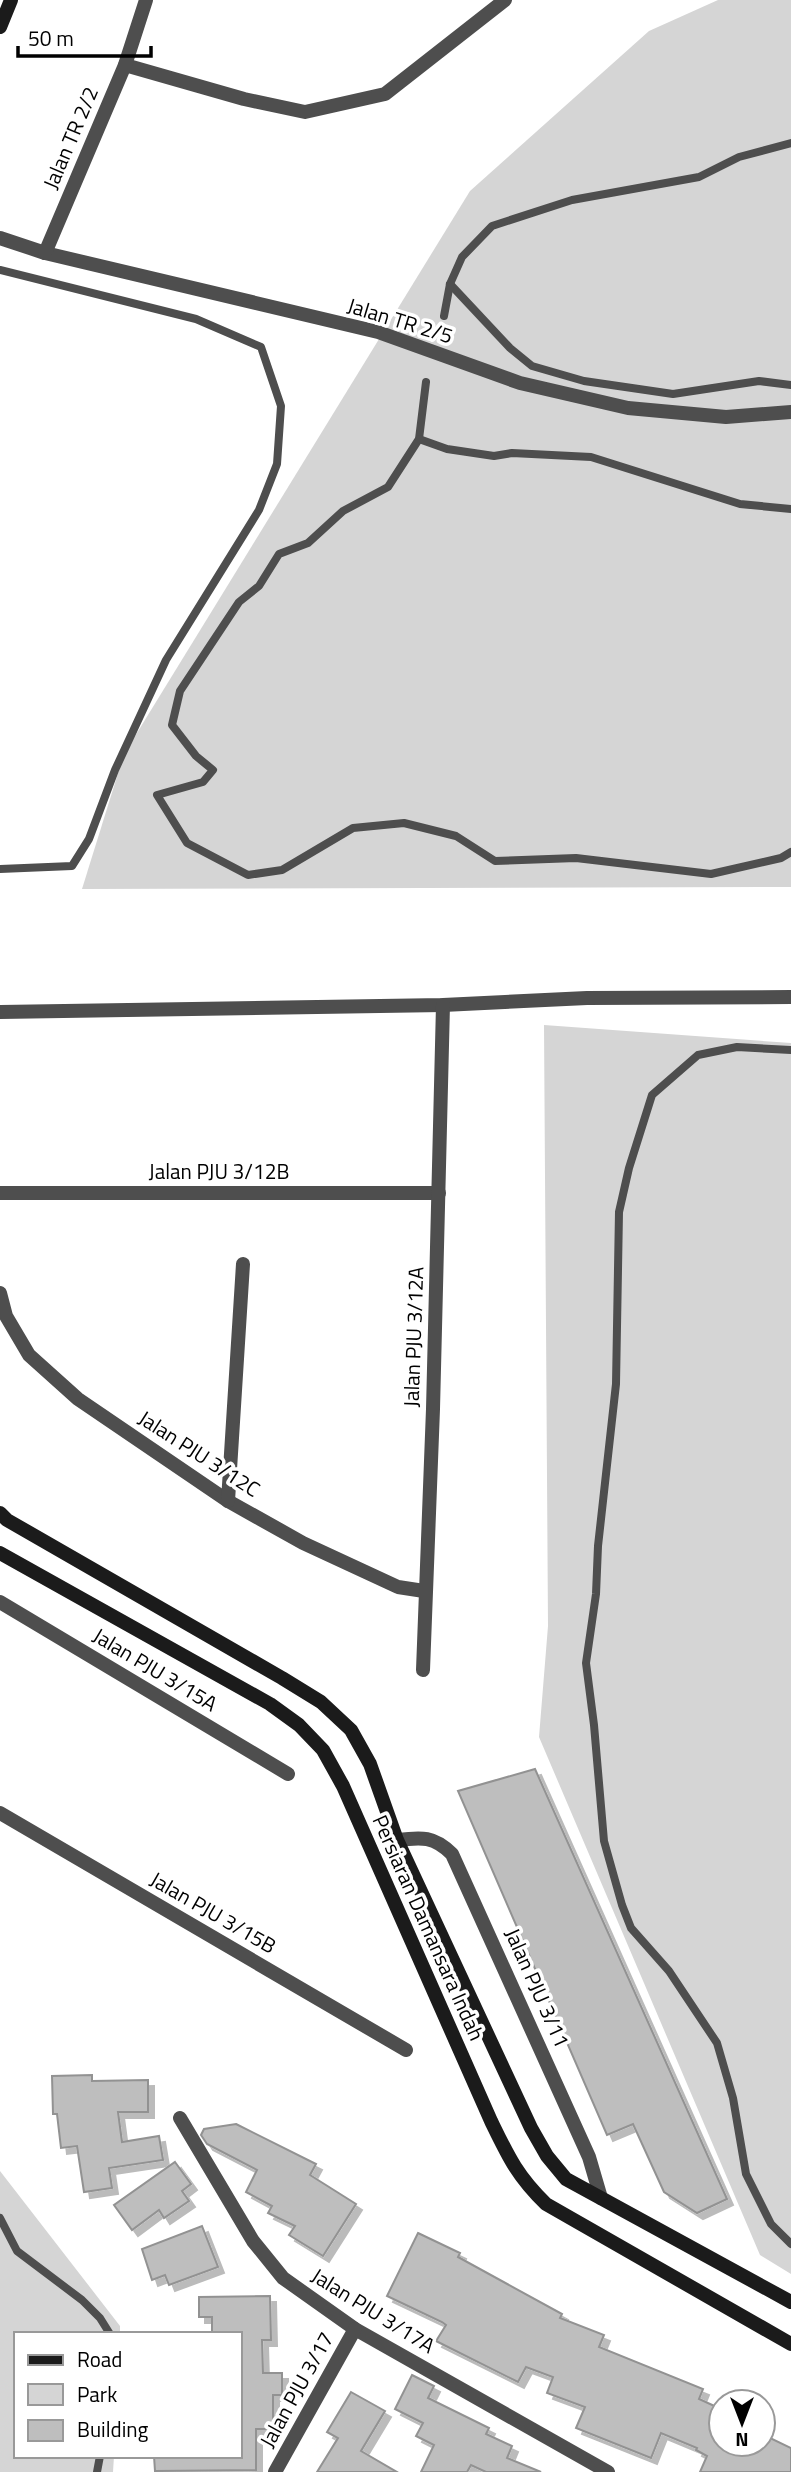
<svg xmlns="http://www.w3.org/2000/svg" width="791" height="2472" font-family="'Titillium Web',sans-serif">
<style>
.green{fill:#d5d5d5}
.building{fill:#bebebe;stroke:#929292;stroke-width:2;filter:url(#shadow)}
.lines{fill:none;stroke-linecap:round;stroke-linejoin:round}
.service{stroke:#4e4e4e;stroke-width:8}
.minor{stroke:#4e4e4e;stroke-width:14}
.secondary{stroke:#1b1b1b;stroke-width:14}
.labels{text-anchor:middle;stroke-width:7;stroke-linejoin:round;paint-order:stroke}
.street-label{font-size:21px;fill:#000;stroke:#fff}
</style>
<defs>
<filter id="shadow"><feDropShadow dx="6" dy="6" stdDeviation="0" flood-color="#0004"/></filter>
</defs>
<rect width="100%" height="100%" fill="#fff"/>
<g class="green">
<polygon points="718,0 791,0 791,887 82,889 124,754 470,191 649,31"/>
<polygon points="544,1025 791,1043 791,2274 760,2255 539,1737 548,1626"/>
<polygon points="0,2171 120,2326 120,2334 16,2334 16,2456 114,2456 113,2472 0,2472"/>
</g>
<g class="building">
<polygon points="535,1769 727,2199 697,2213 664,2192 633,2124 607,2135 458,1791"/>
<polygon points="92,2075 92,2081 148,2080 148,2112 118,2112 122,2142 159,2136 163,2160 109,2168 112,2188 84,2192 77,2146 61,2148 57,2114 53,2114 52,2076"/>
<polygon points="236,2124 316,2164 310,2175 356,2204 323,2256 289,2235 295,2226 268,2213 272,2206 246,2192 257,2170 207,2144 201,2135 204,2129"/>
<polygon points="175,2162 191,2184 182,2191 189,2201 164,2218 159,2210 132,2230 114,2205"/>
<polygon points="202,2226 218,2267 169,2285 165,2275 152,2280 142,2249"/>
<polygon points="418,2233 460,2253 458,2257 562,2314 560,2318 604,2335 599,2347 703,2389 699,2399 721,2409 721,2444 763,2444 764,2435 791,2448 791,2472 700,2472 707,2456 696,2450 697,2448 661,2433 651,2458 576,2428 585,2407 547,2393 553,2377 526,2367 518,2382 436,2341 446,2325 442,2322 387,2296"/>
<polygon points="270,2296 271,2340 262,2340 263,2373 282,2373 282,2395 273,2395 273,2429 256,2429 256,2470 155,2471 154,2456 240,2456 240,2334 212,2334 212,2317 199,2317 199,2297"/>
<polygon points="412,2375 434,2386 428,2398 489,2428 486,2434 512,2446 507,2458 541,2472 486,2472 471,2465 467,2472 421,2472 434,2445 416,2436 423,2423 395,2409"/>
<polygon points="351,2392 385,2411 361,2451 397,2472 317,2472 338,2438 327,2432"/>
</g>
<g class="lines">
<g class="service">
<polyline points="0,270 196,319 261,347 281,406 277,464 259,510 166,660 115,770 89,839 72,866 0,869"/>
<polyline points="450,284 510,348 532,366 584,381 673,394 759,381 791,385"/>
<polyline points="444,316 450,284 462,257 492,226 572,200 699,177 739,157 791,143"/>
<polyline points="426,382 419,439 388,487 343,511 308,543 279,554 259,586 239,602 180,691 172,725 196,756 213,770 203,782 157,795 187,843 248,875 282,870 353,828 404,823 456,836 495,861 576,858 711,874 781,858 791,852"/>
<polyline points="419,439 447,449 494,456 512,453 591,457 740,504 791,509"/>
<polyline points="791,1050 737,1047 698,1055 652,1095 629,1168 619,1212 616,1384 598,1546 596,1594 586,1663 594,1725 604,1841 622,1905 631,1928 669,1971 717,2043 733,2098 746,2174 771,2224 791,2244"/>
<polyline points="0,2218 17,2251 82,2300 100,2318 110,2334"/>
<polyline points="97,2472 100,2456"/>
</g>
<g class="minor">
<polyline points="125,65 244,99 305,112 385,94 505,0"/>
<polyline points="0,238 45,253 378,332 520,383 628,408 726,417 791,412"/>
<polyline points="45,253 125,65 146,0"/>
<polyline points="0,1012 443,1005 587,998 791,997"/>
<polyline points="0,1193 439,1193"/>
<polyline points="0,1293 6,1316 29,1355 78,1399 228,1501 303,1543 398,1587 424,1591"/>
<polyline points="228,1501 243,1264"/>
<polyline points="0,1602 288,1774"/>
<polyline points="423,1670 433,1409 443,1005"/>
<polyline points="0,1813 406,2050"/>
<path d="M 397,1840 C 422,1837 434,1836 452,1854 L 589,2157 L 601,2198"/>
<polyline points="180,2118 253,2241 283,2278 355,2329 608,2472"/>
<polyline points="275,2472 355,2329"/>
</g>
<g class="secondary">
<polyline points="0,27 11,0"/>
<polyline points="0,1513 7,1520 282,1678 321,1702 351,1730 370,1764 397,1840 531,2128 547,2156 566,2179 791,2302"/>
<path d="M 0,1553 L 270,1704 L 299,1725 L 323,1750 L 343,1786 L 491,2121 C 508,2156 517,2176 546,2204 L 791,2344"/>
</g>
</g>
<g class="labels">
<g class="street-label">
<text transform="translate(71 138) rotate(-67)" y="7">Jalan TR 2/2</text>
<text transform="translate(400 321) rotate(17)" y="7">Jalan TR 2/5</text>
<text x="219" y="1179">Jalan PJU 3/12B</text>
<text transform="translate(414 1337) rotate(-88)" y="7">Jalan PJU 3/12A</text>
<text transform="translate(199 1454) rotate(33)" y="7">Jalan PJU 3/12C</text>
<text transform="translate(155 1670) rotate(31)" y="7">Jalan PJU 3/15A</text>
<text transform="translate(213 1913) rotate(30)" y="7">Jalan PJU 3/15B</text>
<text transform="translate(428 1928) rotate(66)" y="7">Persiaran Damansara Indah</text>
<text transform="translate(537 1988) rotate(66)" y="7">Jalan PJU 3/11</text>
<text transform="translate(373 2311) rotate(32)" y="7">Jalan PJU 3/17A</text>
<text transform="translate(297 2390) rotate(-61)" y="7">Jalan PJU 3/17</text>
</g>
</g>
<rect x="14" y="2332" width="228" height="126" fill="#ffffff" stroke="#999999" stroke-width="2"/>
<rect x="28" y="2355" width="35" height="10" fill="#1b1b1b" stroke="#999999" stroke-width="2"/>
<text x="77" y="2367" font-size="21" fill="#000000">Road</text>
<rect x="28" y="2384" width="35" height="21" fill="#d5d5d5" stroke="#999999" stroke-width="2"/>
<text x="77" y="2402" font-size="21" fill="#000000">Park</text>
<rect x="28" y="2420" width="35" height="21" fill="#bebebe" stroke="#999999" stroke-width="2"/>
<text x="77" y="2437" font-size="21" fill="#000000">Building</text>
<g transform="translate(742 2423) rotate(180)"><circle r="33" fill="#ffffff" stroke="#999999" stroke-width="2"/>
<path d="M0-5L12 26L0 18L-12 26Z" fill="#000000"/>
<text y="-10" font-size="19" font-weight="bold" text-anchor="middle" fill="#000000">N</text>
</g>
<path d="M18 46v10h133v-10" fill="none" stroke="#000000" stroke-width="3.5"/>
<text x="28" y="46" font-size="21" fill="#000000" stroke="#ffffff" stroke-width="5" paint-order="stroke">50 m</text>
</svg>
